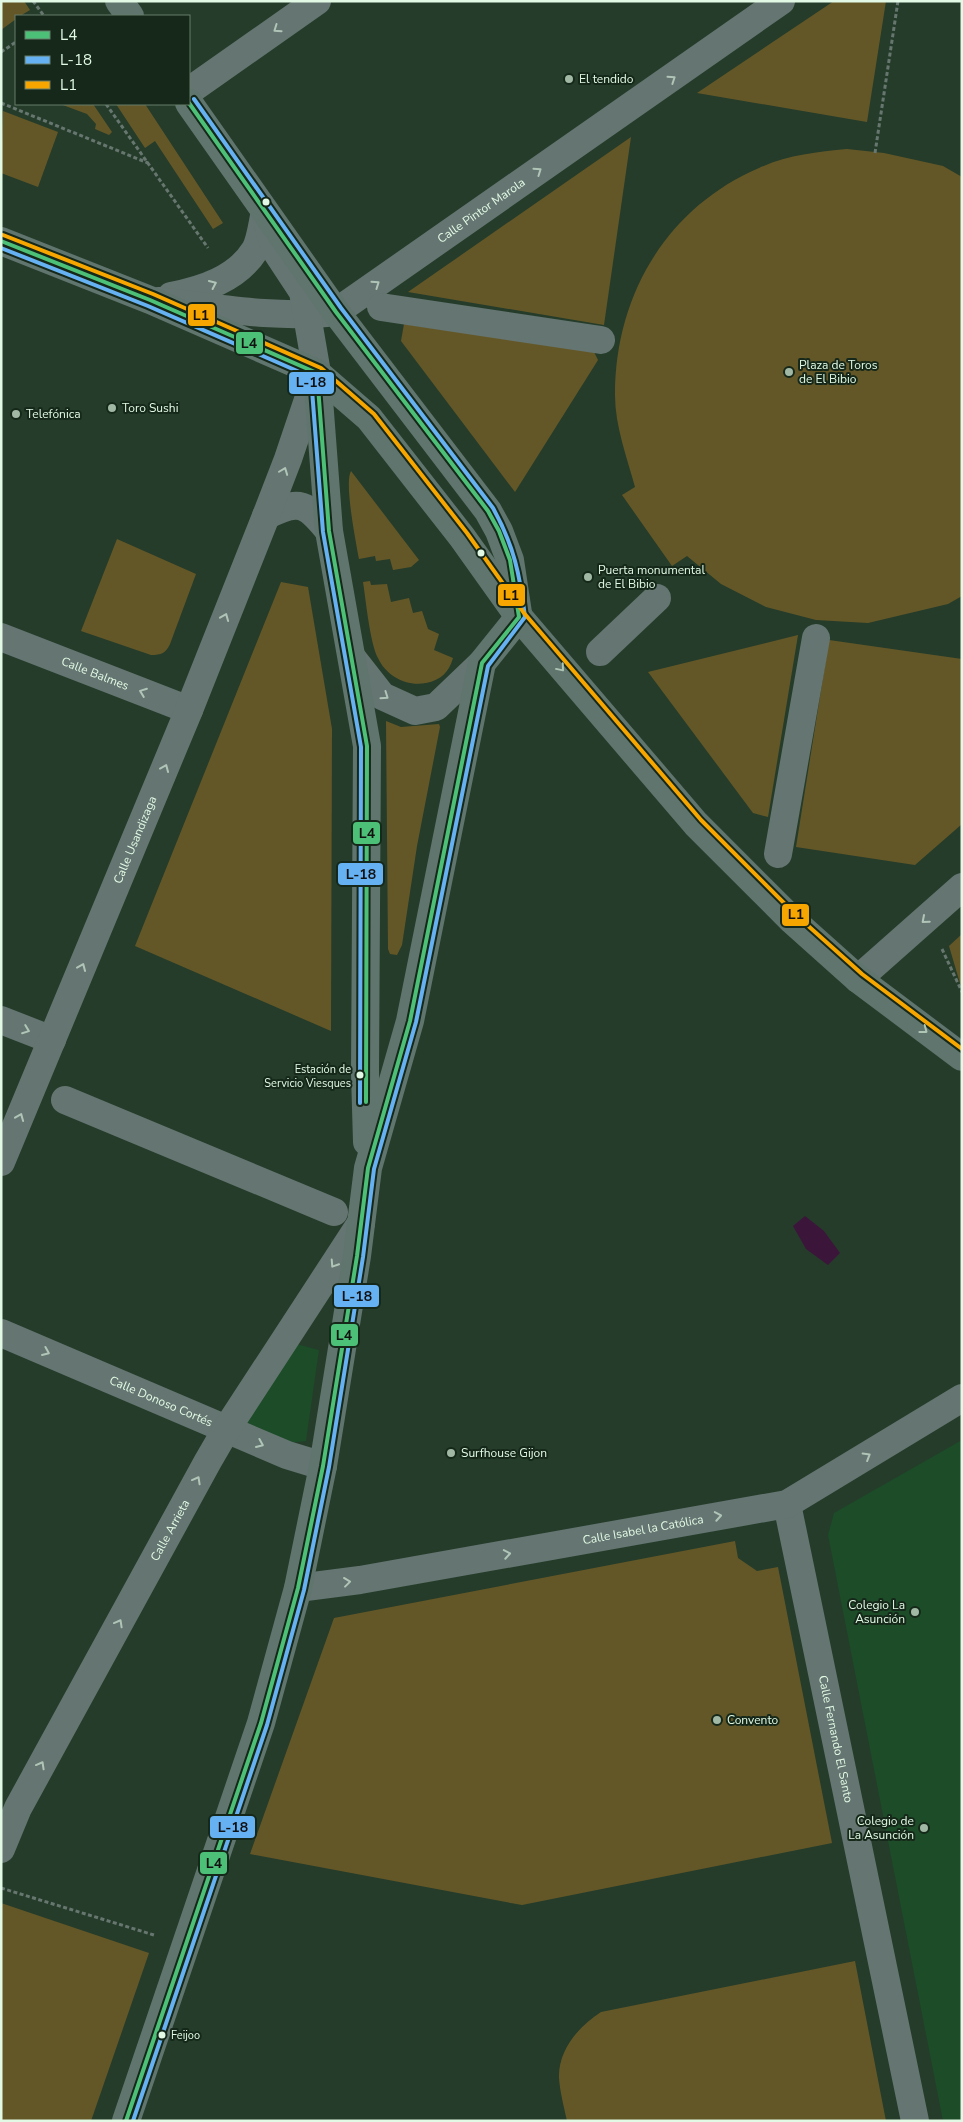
<svg xmlns="http://www.w3.org/2000/svg" width="963" height="2122" font-family="'Nunito Sans',sans-serif">
<style>
.built{fill:#1c4c28}
.green{fill:#645727}
.water{fill:#3c153b}
.lines{fill:none;stroke-linecap:round;stroke-linejoin:round}
.path{stroke:#677770;stroke-width:3;stroke-dasharray:4 2.5;stroke-linecap:butt}
.minor{stroke:#657571;stroke-width:28}
.major{stroke:#60756e;stroke-width:28}
.bus-1-casing{stroke:#152819;stroke-width:8}
.bus-2-casing{stroke:#152819;stroke-width:8}
.bus-3-casing{stroke:#152819;stroke-width:8}
.bus-1{stroke:#4dc077;stroke-width:4}
.bus-2{stroke:#66b1f2;stroke-width:4}
.bus-3{stroke:#f7a600;stroke-width:4}
.oneway{stroke:#b0c5b7}
.oneway2{stroke:#aec5b5}
.poi-dot{fill:#a0b8a4;stroke:#152819;stroke-width:2}
.bus-dot{fill:#e2fae5;stroke:#152819;stroke-width:2}
.labels{text-anchor:middle;stroke-width:4;stroke-linejoin:round;paint-order:stroke}
.bus-label{font-size:11px;fill:#e2fae5;stroke:#152819;text-anchor:end}
.poi-label{font-size:12px;fill:#e2fae5;stroke:#152819;text-anchor:start}
.street-label{font-size:12px;fill:#e2fae5;stroke:#152819}
.line-badge{stroke:#152819;stroke-width:2}
.pale-badge-label{font-size:14px;text-anchor:middle;font-weight:bold;fill:#111}
</style>
<rect width="100%" height="100%" fill="#253c2a"/>
<g class="built">
<polygon points="289,1342 319,1350 306,1441 281,1444 246,1428 248,1403"/>
<polygon points="962,1440 962,2121 943,2121 828,1535 834,1513"/>
</g>
<g class="green">
<polygon points="1,1 24,1 30,10 20,16 16,16 16,19 1,30"/>
<polygon points="834,1 886,1 867,122 697,93"/>
<polygon points="60,104 93,104 112,132 109,135 95,129 96,124 87,114"/>
<polygon points="116,104 145,104 223,223 213,229 155,141 145,148"/>
<polygon points="3,111 58,132 38,187 1,173"/>
<polygon points="631,137 604,325 408,292"/>
<path d="M 847,149 L 884,153 L 943,166 L 962,177 L 962,596 L 948,604 L 868,623 L 816,620 L 766,607 L 721,584 L 687,556 L 672,566 L 622,495 L 635,487 C 627,458 615,426 615,395 C 615,296 666,208 759,168 C 787,155 817,152 847,149 Z"/>
<polygon points="404,324 594,352 598,360 515,492 401,341"/>
<path d="M 351,471 L 419,560 L 411,567 L 393,570 L 390,559 L 376,561 L 375,556 L 359,559 C 356,542 344,483 351,471 Z"/>
<path d="M 117,539 L 196,574 L 170,644 C 166,653 161,655 151,655 L 81,631 Z"/>
<path d="M 370,581 L 371,585 L 387,584 L 391,602 L 409,598 L 413,613 L 422,611 L 428,629 L 439,634 L 434,650 L 453,658 C 449,672 441,680 426,683 C 407,687 386,676 378,658 C 370,643 366,601 363,582 Z"/>
<polygon points="281,582 308,587 332,729 331,1031 135,946"/>
<polygon points="798,635 768,817 753,813 648,672"/>
<polygon points="829,640 962,659 962,824 915,865 796,847"/>
<polygon points="386,721 401,727 439,724 440,727 417,846 402,945 397,955 390,954 388,949"/>
<polygon points="962,934 962,990 949,946"/>
<polygon points="735,1541 738,1558 757,1571 778,1567 832,1843 522,1905 250,1854 334,1618"/>
<polygon points="1,1903 149,1953 91,2121 1,2121"/>
<path d="M 855,1961 L 886,2121 L 567,2121 C 564,2107 560,2092 559,2078 C 558,2050 579,2026 601,2012 Z"/>
</g>
<polygon class="water" points="805,1216 824,1231 840,1253 828,1265 806,1249 793,1226"/>
<g class="lines">
<g class="path">
<polyline points="33,1 44,16"/>
<polyline points="1,52 16,42"/>
<polyline points="1,103 148,163"/>
<polyline points="106,104 208,248"/>
<polyline points="875,153 898,1"/>
<polyline points="942,949 962,992"/>
<polyline points="1,1888 154,1935"/>
</g>
<g class="minor">
<polyline points="189,91 317,1"/>
<path d="M 171,296 C 202,290 237,279 255,250 C 260,241 262,226 264,216"/>
<path id="s1" d="M 158,301 C 218,308 277,319 336,312 L 781,1"/>
<polyline points="381,307 601,340"/>
<path d="M 266,516 C 300,498 307,504 329,531"/>
<path id="s2" d="M 1,637 L 189,710"/>
<polyline points="600,652 657,598"/>
<polyline points="353,659 382,696 415,711 436,707 482,663"/>
<polyline points="778,854 816,638"/>
<polyline points="858,979 962,887"/>
<polyline points="1,1020 52,1040"/>
<polyline points="65,1100 334,1212"/>
<path id="s3" d="M 1,1162 L 189,710 L 266,516 L 288,459 L 317,373 L 303,292 L 274,248 L 265,213"/>
<path id="s4" d="M 1,1333 L 287,1455 L 323,1466"/>
<path id="s5" d="M 787,1504 L 915,2121"/>
<path id="s6" d="M 298,1588 L 360,1580 L 787,1504 L 962,1398"/>
<path id="s7" d="M 1,1849 L 18,1808 L 208,1461 L 226,1430 L 361,1223"/>
</g>
<g class="major">
<polyline points="119,1 130,16"/>
<polyline points="189,103 336,312 488,511 499,531 510,560 518,613"/>
<polyline points="1,241 150,300 317,373 369,418 462,537 519,617 696,824 792,920 858,979 962,1057"/>
<polyline points="317,373 329,531 367,746 365,1073 367,1142"/>
<polyline points="126,2121 261,1723 298,1588 323,1466 357,1256 368,1168 410,1021 482,663 519,617"/>
</g>
<defs>
<g id="bus-1">
<polyline points="1,241 150,300 317,373 329,531 367,746 366,1102"/>
<polyline points="126,2121 261,1723 298,1588 323,1466 357,1256 368,1168 410,1021 482,663 519,617 510,560 499,531 488,511 336,312 189,103"/>
</g>
<g id="bus-2">
<polyline points="1,248 148,306 311,377 323,532 361,747 360,1103"/>
<path d="M 133,2121 L 267,1725 L 304,1590 L 329,1467 L 363,1257 L 374,1169 L 416,1022 L 488,666 L 525,617 C 520,575 514,546 493,508 L 341,308 L 194,99"/>
</g>
<polyline id="bus-3" points="3,235 153,294 321,368 374,414 467,533 524,613 701,820 796,915 862,974 962,1049"/>
</defs>
<use href="#bus-1" class="bus-1-casing"/>
<use href="#bus-2" class="bus-2-casing"/>
<use href="#bus-3" class="bus-3-casing"/>
<use href="#bus-1" class="bus-1"/>
<use href="#bus-2" class="bus-2"/>
<use href="#bus-3" class="bus-3"/>
</g>
<defs><path id="oneway-chevron" d="M-2-3.5L2.5 0L-2 3.5" fill="none" stroke-width="1.6" stroke-linecap="round" stroke-linejoin="round" transform="scale(1.25)"/></defs>
<g class="oneway">
<use href="#oneway-chevron" transform="translate(277 29) rotate(145)"/>
<use href="#oneway-chevron" transform="translate(672 79) rotate(-34)"/>
<use href="#oneway-chevron" transform="translate(538 171) rotate(-35)"/>
<use href="#oneway-chevron" transform="translate(213 284) rotate(-25)"/>
<use href="#oneway-chevron" transform="translate(376 284) rotate(-35)"/>
<use href="#oneway-chevron" transform="translate(284 471) rotate(-69)"/>
<use href="#oneway-chevron" transform="translate(225 617) rotate(-68)"/>
<use href="#oneway-chevron" transform="translate(143 692) rotate(-159)"/>
<use href="#oneway-chevron" transform="translate(385 696) rotate(35)"/>
<use href="#oneway-chevron" transform="translate(165 768) rotate(-67)"/>
<use href="#oneway-chevron" transform="translate(925 920) rotate(139)"/>
<use href="#oneway-chevron" transform="translate(82 967) rotate(-67)"/>
<use href="#oneway-chevron" transform="translate(26 1030) rotate(21)"/>
<use href="#oneway-chevron" transform="translate(20 1117) rotate(-68)"/>
<use href="#oneway-chevron" transform="translate(334 1264) rotate(123)"/>
<use href="#oneway-chevron" transform="translate(46 1352) rotate(23)"/>
<use href="#oneway-chevron" transform="translate(260 1444) rotate(23)"/>
<use href="#oneway-chevron" transform="translate(867 1456) rotate(-31)"/>
<use href="#oneway-chevron" transform="translate(197 1480) rotate(-61)"/>
<use href="#oneway-chevron" transform="translate(718 1516) rotate(-10)"/>
<use href="#oneway-chevron" transform="translate(507 1554) rotate(-10)"/>
<use href="#oneway-chevron" transform="translate(347 1582) rotate(-7)"/>
<use href="#oneway-chevron" transform="translate(119 1623) rotate(-61)"/>
<use href="#oneway-chevron" transform="translate(41 1765) rotate(-61)"/>
</g>
<g class="oneway2">
<use href="#oneway-chevron" transform="translate(561 668) rotate(50)"/>
<use href="#oneway-chevron" transform="translate(924 1030) rotate(37)"/>
</g>
<g class="poi-dot">
<circle cx="569" cy="79" r="5"/>
<circle cx="789" cy="372" r="5"/>
<circle cx="112" cy="408" r="5"/>
<circle cx="16" cy="414" r="5"/>
<circle cx="588" cy="577" r="5"/>
<circle cx="451" cy="1453" r="5"/>
<circle cx="915" cy="1612" r="5"/>
<circle cx="717" cy="1720" r="5"/>
<circle cx="924" cy="1828" r="5"/>
</g>
<g class="bus-dot">
<circle cx="266" cy="202" r="4.5"/>
<circle cx="481" cy="553" r="4.5"/>
<circle cx="360" cy="1075" r="4.5"/>
<circle cx="162" cy="2035" r="4.5"/>
</g>
<g class="labels">
<g class="bus-label">
<text x="351" y="1073">Estación de<tspan x="351" dy="14">Servicio Viesques</tspan></text>
<text x="171" y="2039" text-anchor="start">Feijoo</text>
</g>
<g class="poi-label">
<text x="579" y="83">El tendido</text>
<text x="799" y="369">Plaza de Toros<tspan x="799" dy="14">de El Bibio</tspan></text>
<text x="122" y="412">Toro Sushi</text>
<text x="26" y="418">Telefónica</text>
<text x="598" y="574">Puerta monumental<tspan x="598" dy="14">de El Bibio</tspan></text>
<text x="461" y="1457">Surfhouse Gijon</text>
<text x="905" y="1609" text-anchor="end">Colegio La<tspan x="905" dy="14">Asunción</tspan></text>
<text x="727" y="1724">Convento</text>
<text x="914" y="1825" text-anchor="end">Colegio de<tspan x="914" dy="14">La Asunción</tspan></text>
</g>
<g class="street-label">
<text dy="4" stroke="none"><textPath href="#s1" startOffset="356">Calle Pintor Marola</textPath></text>
<text dy="4" stroke="none"><textPath href="#s2" startOffset="101">Calle Balmes</textPath></text>
<text dy="4" stroke="none"><textPath href="#s3" startOffset="349">Calle Usandizaga</textPath></text>
<text dy="4" stroke="none"><textPath href="#s4" startOffset="174">Calle Donoso Cortés</textPath></text>
<text dy="4" stroke="none"><textPath href="#s7" startOffset="361">Calle Arrieta</textPath></text>
<text dy="4" stroke="none"><textPath href="#s6" startOffset="350">Calle Isabel la Católica</textPath></text>
<text dy="4" stroke="none"><textPath href="#s5" startOffset="240">Calle Fernando El Santo</textPath></text>
</g>
</g>
<g class="line-badge">
<rect x="187" y="303" width="29" height="24" rx="5" fill="#f7a600"/>
<rect x="235" y="331" width="29" height="24" rx="5" fill="#4dc077"/>
<rect x="288" y="371" width="47" height="24" rx="5" fill="#66b1f2"/>
<rect x="497" y="583" width="29" height="24" rx="5" fill="#f7a600"/>
<rect x="352" y="821" width="29" height="24" rx="5" fill="#4dc077"/>
<rect x="337" y="862" width="47" height="24" rx="5" fill="#66b1f2"/>
<rect x="781" y="903" width="29" height="24" rx="5" fill="#f7a600"/>
<rect x="333" y="1284" width="47" height="24" rx="5" fill="#66b1f2"/>
<rect x="330" y="1323" width="29" height="24" rx="5" fill="#4dc077"/>
<rect x="209" y="1815" width="47" height="24" rx="5" fill="#66b1f2"/>
<rect x="199" y="1851" width="29" height="24" rx="5" fill="#4dc077"/>
</g>
<g class="pale-badge-label">
<text x="201" y="320">L1</text>
<text x="249" y="348">L4</text>
<text x="311" y="387">L-18</text>
<text x="511" y="600">L1</text>
<text x="367" y="838">L4</text>
<text x="361" y="879">L-18</text>
<text x="796" y="919">L1</text>
<text x="357" y="1301">L-18</text>
<text x="344" y="1340">L4</text>
<text x="233" y="1832">L-18</text>
<text x="214" y="1868">L4</text>
</g>
<rect width="963" height="2122" fill="none" stroke="#e2fae5" stroke-width="5"/>
<rect x="15" y="15" width="175" height="90" fill="#152819" stroke="#677c6b"/>
<rect x="25" y="31" width="25" height="8" fill="#4dc077" stroke="#677c6b"/>
<text x="60" y="40" font-size="15" fill="#e2fae5">L4</text>
<rect x="25" y="56" width="25" height="8" fill="#66b1f2" stroke="#677c6b"/>
<text x="60" y="65" font-size="15" fill="#e2fae5">L-18</text>
<rect x="25" y="81" width="25" height="8" fill="#f7a600" stroke="#677c6b"/>
<text x="60" y="90" font-size="15" fill="#e2fae5">L1</text>
</svg>
